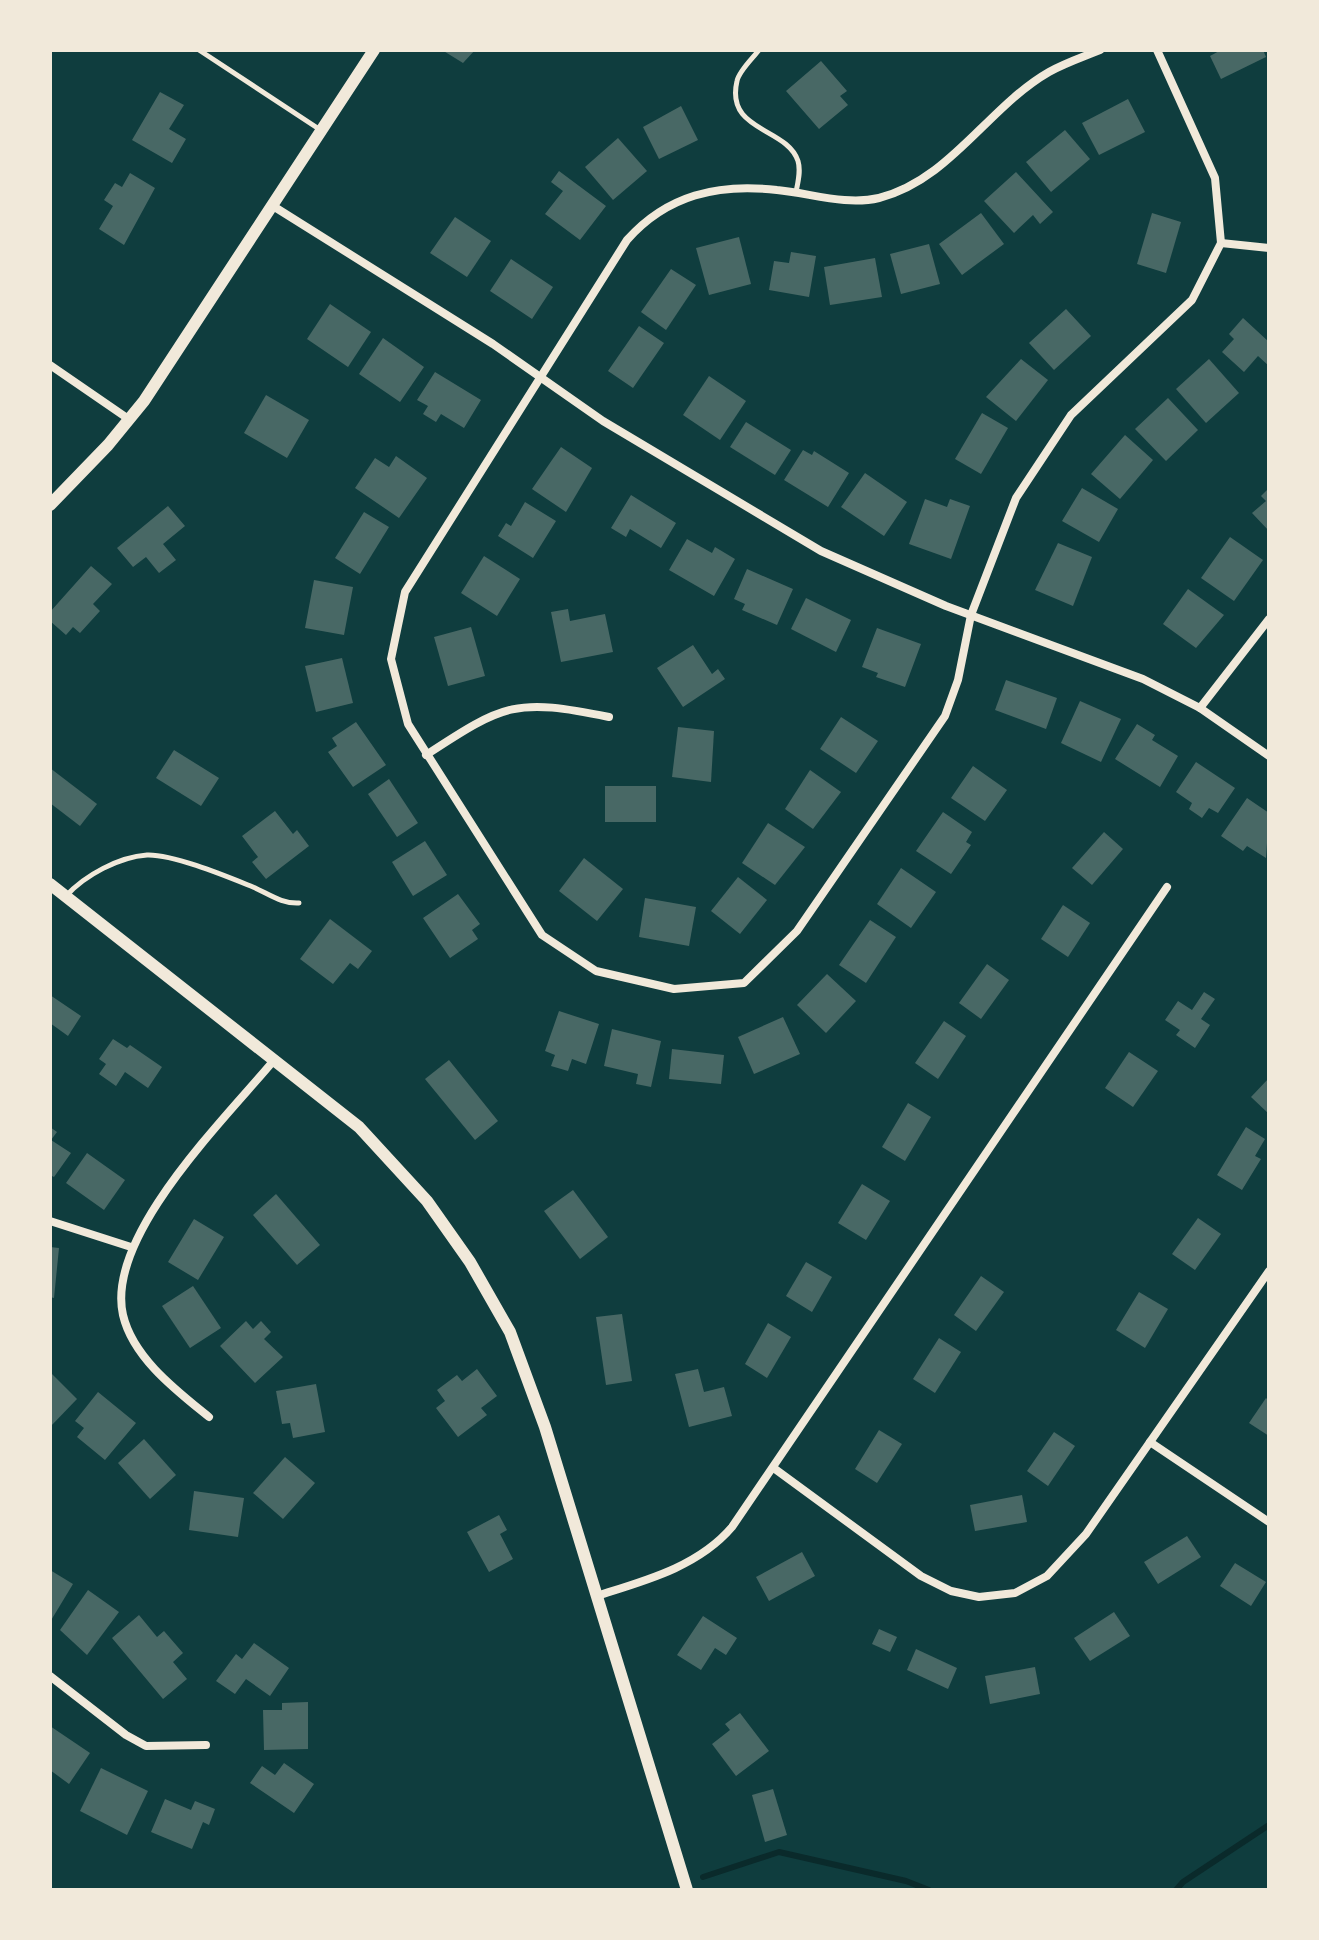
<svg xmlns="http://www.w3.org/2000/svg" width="1319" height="1940" font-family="'Crimson Pro',serif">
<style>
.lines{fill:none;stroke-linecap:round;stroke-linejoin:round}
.stream{stroke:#0a2a2b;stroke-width:6}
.building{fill:#486865}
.service{stroke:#f1e9da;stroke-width:5}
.minor{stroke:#f1e9da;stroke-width:8}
.tertiary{stroke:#f1e9da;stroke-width:12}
</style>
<rect width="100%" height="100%" fill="#0f3d3e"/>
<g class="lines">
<g class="stream">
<polyline points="703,1877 779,1852 906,1881 929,1890"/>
<polyline points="1176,1890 1183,1882 1269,1825"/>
</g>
</g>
<g class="building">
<polygon points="442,50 475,50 463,63"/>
<polygon points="1221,50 1263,50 1266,57 1221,79 1210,56"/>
<polygon points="821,61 847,91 840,96 848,105 819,129 786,91"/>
<polygon points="160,92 184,105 169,129 186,139 172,163 132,140"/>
<polygon points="1128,99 1145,132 1099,155 1082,123"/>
<polygon points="681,106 698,140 659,159 643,127"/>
<polygon points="1065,130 1090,159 1051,192 1026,162"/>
<polygon points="618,138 647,171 613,200 585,167"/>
<polygon points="559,171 606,206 580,240 545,214 563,191 551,182"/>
<polygon points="1016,172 1053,212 1040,224 1033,215 1014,233 984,201"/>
<polygon points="130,173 155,188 124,245 99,229 113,206 104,200 115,183 122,187"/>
<polygon points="981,213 1004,244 962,275 939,244"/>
<polygon points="1152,213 1181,222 1166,273 1137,264"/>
<polygon points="455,217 491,241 467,277 430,253"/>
<polygon points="739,237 751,284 709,295 696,248"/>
<polygon points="929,244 940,284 901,294 890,254"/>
<polygon points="791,252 816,256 809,297 769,290 774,261 789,263"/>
<polygon points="875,258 882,297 830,305 824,267"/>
<polygon points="511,259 553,287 532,319 490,291"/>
<polygon points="671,269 696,285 666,330 641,312"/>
<polygon points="330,304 371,332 348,367 307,339"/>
<polygon points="1066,309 1091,336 1054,370 1029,343"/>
<polygon points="1243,318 1269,342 1269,366 1258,356 1244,372 1222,352 1234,339 1229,334"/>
<polygon points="639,326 664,343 633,388 608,371"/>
<polygon points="383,338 424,367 400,402 359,374"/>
<polygon points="1021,359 1048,380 1016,421 986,397"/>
<polygon points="1209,359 1239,393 1206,423 1176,389"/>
<polygon points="435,372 481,400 464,428 441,414 436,422 423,414 428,406 417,400"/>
<polygon points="709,376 746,401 720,440 683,415"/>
<polygon points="266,395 309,420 287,458 244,433"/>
<polygon points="1168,398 1198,430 1166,461 1135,429"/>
<polygon points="982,413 1008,428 981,474 955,459"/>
<polygon points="746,422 791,450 775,475 730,447"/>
<polygon points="1125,435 1153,460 1120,499 1091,474"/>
<polygon points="561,447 592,468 566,512 532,489"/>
<polygon points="803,450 812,455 814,451 849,473 828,507 784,480"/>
<polygon points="396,456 427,478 399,518 355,488 375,458 389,467"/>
<polygon points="865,473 907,502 884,536 841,507"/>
<polygon points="1082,488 1118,509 1099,542 1062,521"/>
<polygon points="1269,488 1269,531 1252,513 1266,501 1261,496"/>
<polygon points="631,495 676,523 661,548 630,529 626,537 611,528"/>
<polygon points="925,499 947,507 950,499 970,506 951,559 909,544"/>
<polygon points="525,502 556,521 533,558 498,536 506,523 511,526"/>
<polygon points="168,506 185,526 163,544 176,560 159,573 146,557 133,567 117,548"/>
<polygon points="364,512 389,527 360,574 335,558"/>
<polygon points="1230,537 1263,560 1234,601 1201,578"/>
<polygon points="687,539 712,553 715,547 735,559 714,596 669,570"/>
<polygon points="1058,543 1092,557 1073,606 1035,590"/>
<polygon points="484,556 520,579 497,616 461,593"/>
<polygon points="91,566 112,584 93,604 100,611 80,633 73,627 66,635 50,621 50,612"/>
<polygon points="747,569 793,589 777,625 742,610 745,604 734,599"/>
<polygon points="314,580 353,587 344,635 305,628"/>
<polygon points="1188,589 1224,615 1196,648 1163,624"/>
<polygon points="806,598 851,620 836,652 791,629"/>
<polygon points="568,609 570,621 605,614 613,652 561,662 551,612"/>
<polygon points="471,627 485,676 448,686 434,637"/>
<polygon points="877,628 921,644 905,687 876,677 878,673 862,667"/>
<polygon points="693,645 712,674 718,669 725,679 683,707 657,668"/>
<polygon points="342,658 353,703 316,712 305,666"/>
<polygon points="1006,680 1057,698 1046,729 995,710"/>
<polygon points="1080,701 1121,719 1101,762 1061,743"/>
<polygon points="841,717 878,741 856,773 820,749"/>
<polygon points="356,722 386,765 353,787 328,752 337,746 332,738"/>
<polygon points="1137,724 1155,735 1152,740 1178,756 1160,787 1115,759"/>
<polygon points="678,727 714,731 711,782 672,777"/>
<polygon points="174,750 219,778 201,806 156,778"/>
<polygon points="1196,762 1235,788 1218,813 1209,808 1202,818 1189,809 1192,803 1176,792"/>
<polygon points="973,766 1007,790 985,821 951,798"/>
<polygon points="50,768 97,804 80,826 50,803"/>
<polygon points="810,770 841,792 813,829 785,809"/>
<polygon points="389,779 418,823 397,837 368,794"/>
<rect x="605" y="786" width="51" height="36"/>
<polygon points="1247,798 1269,813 1266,858 1247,846 1243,851 1221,836"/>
<polygon points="275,811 293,834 297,830 309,846 266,879 252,862 258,857 242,836"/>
<polygon points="943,812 972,832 966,842 971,845 951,874 916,851"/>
<polygon points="768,823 805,847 775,885 742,863"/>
<polygon points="1104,832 1123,849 1092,885 1072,868"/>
<polygon points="425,841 447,875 413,896 392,862"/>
<polygon points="584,858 623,889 597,921 559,891"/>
<polygon points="901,868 936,892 911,928 877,904"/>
<polygon points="738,877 767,900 740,934 711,911"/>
<polygon points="458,894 480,924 472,930 478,939 450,958 423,918"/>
<polygon points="645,898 696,907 689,946 639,937"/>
<polygon points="1063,905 1090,923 1068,957 1041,939"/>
<polygon points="330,919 372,951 358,969 350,963 333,984 300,959"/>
<polygon points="870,920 896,937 866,983 839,965"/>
<polygon points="987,964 1009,980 981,1019 959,1003"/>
<polygon points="827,974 856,1001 826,1033 797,1005"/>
<polygon points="1204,992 1215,999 1201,1019 1210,1025 1195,1048 1176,1035 1180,1030 1165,1020 1178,1001 1192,1010"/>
<polygon points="50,995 81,1016 68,1036 50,1023"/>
<polygon points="559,1011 599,1024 586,1064 572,1059 568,1071 551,1066 555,1055 545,1051"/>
<polygon points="783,1017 800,1054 754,1074 738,1037"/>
<polygon points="944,1021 966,1036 938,1079 915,1063"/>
<polygon points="612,1029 661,1041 651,1087 636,1084 638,1074 604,1066"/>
<polygon points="113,1039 127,1048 130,1045 162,1067 148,1088 125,1072 116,1086 99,1074 106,1064 99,1059"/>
<polygon points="672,1049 724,1055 721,1084 669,1079"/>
<polygon points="1129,1052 1158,1071 1133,1107 1105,1088"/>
<polygon points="449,1060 498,1121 475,1140 425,1079"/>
<polygon points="1269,1078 1269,1114 1251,1097"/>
<polygon points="908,1103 931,1117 905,1161 882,1147"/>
<polygon points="50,1127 57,1132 51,1140 71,1153 54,1177 50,1175"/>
<polygon points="1246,1127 1265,1139 1255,1156 1261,1159 1242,1190 1217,1175"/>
<polygon points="87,1153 125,1180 104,1210 66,1183"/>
<polygon points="862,1184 890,1201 866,1240 838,1223"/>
<polygon points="573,1190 608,1237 580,1259 544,1211"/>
<polygon points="276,1194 320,1245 297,1265 253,1215"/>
<polygon points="1198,1218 1221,1234 1195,1270 1172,1254"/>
<polygon points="194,1219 224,1237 198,1280 168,1262"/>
<polygon points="50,1247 59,1248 54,1298 50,1297"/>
<polygon points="806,1262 832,1277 812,1312 786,1296"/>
<polygon points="981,1276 1004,1292 976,1331 954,1315"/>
<polygon points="193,1286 221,1328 190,1348 162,1306"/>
<polygon points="1139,1292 1168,1309 1145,1348 1116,1330"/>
<polygon points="622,1314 632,1381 606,1385 596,1317"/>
<polygon points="246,1321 253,1329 261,1321 271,1332 264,1339 283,1357 255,1383 220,1346"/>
<polygon points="768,1323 791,1337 767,1378 745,1364"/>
<polygon points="939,1338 961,1352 935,1393 913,1379"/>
<polygon points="477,1369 497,1396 481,1408 487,1415 458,1437 436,1408 445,1401 437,1390 457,1375 462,1381"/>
<polygon points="698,1369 704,1392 724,1387 732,1416 689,1427 675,1374"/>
<polygon points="50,1372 77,1399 50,1427"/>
<polygon points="316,1384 325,1432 293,1438 290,1423 282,1424 276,1391"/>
<polygon points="98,1392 136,1423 105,1460 77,1437 84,1428 75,1421"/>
<polygon points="1266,1398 1269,1401 1269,1436 1249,1423"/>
<polygon points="879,1430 902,1444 877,1483 855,1469"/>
<polygon points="1054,1432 1075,1446 1048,1486 1027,1471"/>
<polygon points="144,1439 176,1475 150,1499 118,1463"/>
<polygon points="285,1457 315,1483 283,1519 253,1493"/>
<polygon points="194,1491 244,1498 238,1537 189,1530"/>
<polygon points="1022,1495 1027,1522 975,1531 970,1505"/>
<polygon points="499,1515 507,1530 500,1534 513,1559 489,1572 467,1532"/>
<polygon points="1187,1536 1201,1557 1158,1584 1144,1562"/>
<polygon points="802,1552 815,1576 769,1601 756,1577"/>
<polygon points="1235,1563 1266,1582 1251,1606 1220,1586"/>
<polygon points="50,1570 73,1584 50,1622"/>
<polygon points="88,1590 119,1612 87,1655 60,1630"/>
<polygon points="1114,1612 1130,1636 1090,1661 1074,1638"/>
<polygon points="139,1615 157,1637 164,1631 183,1653 173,1662 187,1679 163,1699 112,1638"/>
<polygon points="703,1616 737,1638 726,1655 715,1648 701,1670 677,1655"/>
<polygon points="879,1629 897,1637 890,1652 872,1644"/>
<polygon points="254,1643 289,1668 270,1696 246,1679 235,1694 216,1681 236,1654 242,1659"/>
<polygon points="916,1649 957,1668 948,1689 907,1670"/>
<polygon points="1035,1667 1040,1694 990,1704 985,1676"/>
<polygon points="308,1702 308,1749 264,1750 263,1710 282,1710 282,1703"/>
<polygon points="740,1713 769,1751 736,1776 712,1744 730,1730 725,1724"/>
<polygon points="50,1726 90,1753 69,1784 50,1770"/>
<polygon points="284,1763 314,1784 294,1813 250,1783 262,1766 275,1775"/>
<polygon points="101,1768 148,1791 127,1835 80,1811"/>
<polygon points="773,1789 787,1835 765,1842 752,1795"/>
<polygon points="165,1799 191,1810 195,1801 215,1809 209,1825 203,1822 192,1849 151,1832"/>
</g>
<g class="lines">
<g class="service">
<polyline points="199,50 322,131"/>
<path d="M 759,50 C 753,58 739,71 737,81 C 725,132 787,127 798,161 C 801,171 798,182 796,192"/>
<path d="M 66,896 C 85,875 119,857 147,855 C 173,854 228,877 253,887 C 269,894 282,904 299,903"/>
</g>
<g class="minor">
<path d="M 1100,50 C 1083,57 1065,63 1049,72 C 988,107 950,180 879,198 C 846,206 810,193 777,190 C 718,183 667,195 627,240 L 405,592 L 391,659 L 408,724 L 542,935 L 596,971 L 674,989 L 744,983 L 797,931 L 945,716 L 958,680 L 971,615 L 1016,498 L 1071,415 L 1192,300 L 1221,243 L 1215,178 L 1157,50"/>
<polyline points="273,206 493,344 603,421 821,551 946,606 1143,679 1200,708 1269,756"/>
<polyline points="1221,243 1269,248"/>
<polyline points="50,365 130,420"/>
<polyline points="1200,708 1269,619"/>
<path d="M 426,755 C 505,703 516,698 609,717"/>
<polyline points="50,1221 131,1247"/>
<path d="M 209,1417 C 177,1391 133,1358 123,1315 C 105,1236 226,1118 275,1059"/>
<polyline points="1150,1442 1269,1522"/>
<polyline points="775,1469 921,1576 951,1591 979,1597 1015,1593 1047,1576 1086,1534 1269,1271"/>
<path d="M 596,1596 C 644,1581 698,1567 732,1527 L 1167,887"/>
<polyline points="50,1676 126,1735 146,1746 206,1745"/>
</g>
<g class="tertiary">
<polyline points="50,505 108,445 144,401 374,50"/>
<polyline points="50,884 359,1127 427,1201 470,1262 510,1332 545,1427 687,1890"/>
</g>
</g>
<rect width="1319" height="1940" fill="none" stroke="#f1e9da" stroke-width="104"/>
</svg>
